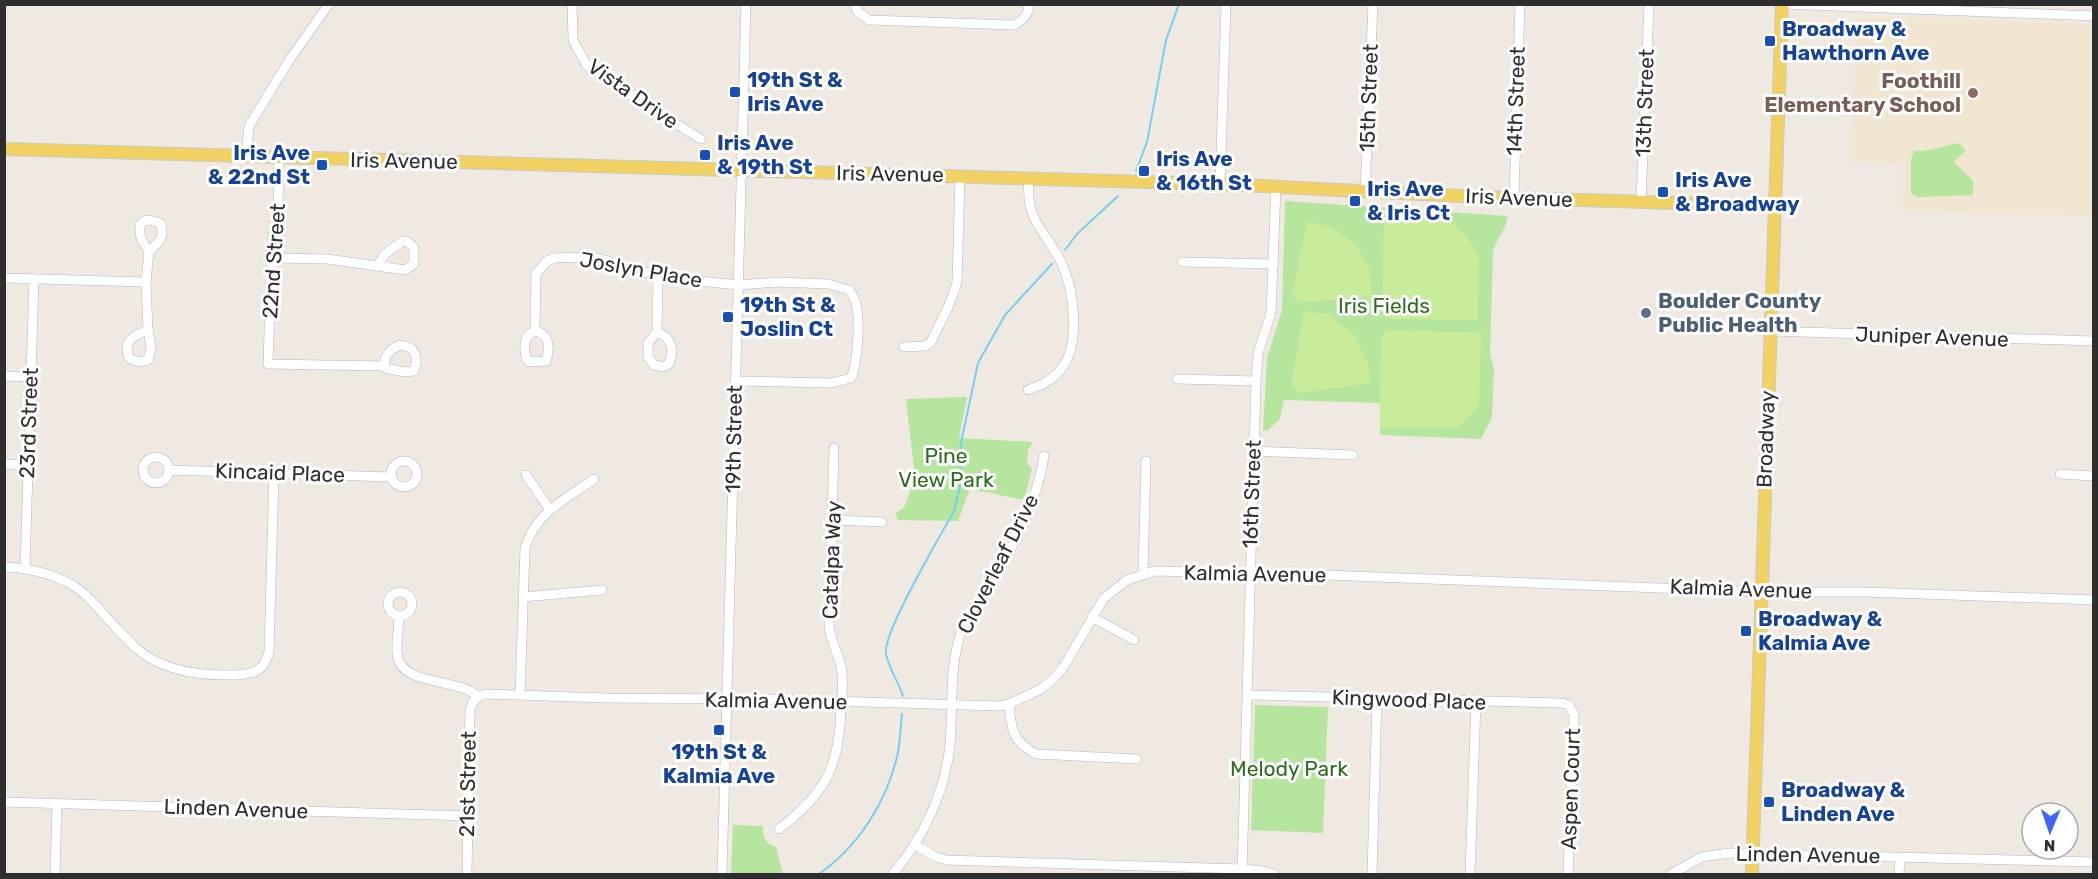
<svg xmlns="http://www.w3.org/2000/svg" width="2098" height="879" font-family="Rubik,sans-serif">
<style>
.education{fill:#f0e6d1}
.green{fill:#b6e59e}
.pitch{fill:#c9ec9a}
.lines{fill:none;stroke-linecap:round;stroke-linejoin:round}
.stream{stroke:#75cff0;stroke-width:2}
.minor-casing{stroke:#b4b7c1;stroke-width:10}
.major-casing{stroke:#c9c9c9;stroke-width:14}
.minor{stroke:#fff;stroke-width:9}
.major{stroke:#f2d163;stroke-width:12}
.transit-dot{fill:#1a4fb4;stroke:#fff;stroke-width:2}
.education-dot{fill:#8d6e63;stroke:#fff;stroke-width:2}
.service-dot{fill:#5c6f8a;stroke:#fff;stroke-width:2}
.labels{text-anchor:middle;stroke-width:6;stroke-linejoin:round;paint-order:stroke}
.transit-label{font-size:21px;font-weight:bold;fill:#164399;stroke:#fff;text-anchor:start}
.education-label{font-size:21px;font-weight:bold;fill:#785e54;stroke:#fff;text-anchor:end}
.street-label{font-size:21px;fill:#2e2e2e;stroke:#fff}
.service-label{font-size:21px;font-weight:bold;fill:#4e5e75;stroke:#fff;text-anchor:start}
.park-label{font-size:21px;fill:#2c6e1b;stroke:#fff}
</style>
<rect width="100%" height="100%" fill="#efe9e1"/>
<polygon class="education" points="1856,16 2093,24 2093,217 1901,210 1902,164 1850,162"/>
<g class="green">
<polygon points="1958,143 1966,150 1954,162 1973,181 1973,195 1924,197 1917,197 1911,193 1911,160 1914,151 1930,150"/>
<path d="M 1285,201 L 1508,216 C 1506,229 1497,238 1493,251 L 1490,355 L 1494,369 L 1492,417 L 1481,439 L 1380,435 L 1380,403 L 1284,400 L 1280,419 L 1267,431 L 1263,430 L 1267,358 L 1282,310 Z"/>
<polygon points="967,397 959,438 1033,442 1028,450 1027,463 1032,469 1024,500 970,489 958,521 898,520 895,513 904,508 915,477 906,399"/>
<polygon points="1255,705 1328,707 1323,833 1251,830"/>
<path d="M 733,825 L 763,826 C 762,836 765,844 776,847 L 783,874 L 731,874 Z"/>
</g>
<g class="pitch">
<polygon points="1384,216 1445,218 1466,235 1479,257 1478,320 1391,319 1382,311"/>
<polygon points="1307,221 1332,227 1357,246 1370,270 1372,296 1300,303 1292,295"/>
<polygon points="1304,311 1329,315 1354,334 1368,363 1371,383 1301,393 1291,385"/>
<polygon points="1388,330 1481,333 1479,406 1458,428 1380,428 1381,337"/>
</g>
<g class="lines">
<g class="stream">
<polyline points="1136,171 1147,142 1166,40 1179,4"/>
<polyline points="1065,250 1077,234 1118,196"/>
<path d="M 903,696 C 899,683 887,665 886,653 C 883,632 941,535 954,511 L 961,482 L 960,453 L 962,438 L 978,363 L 1005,315 L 1052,264"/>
<path d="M 819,874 C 859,846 888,800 898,752 C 900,739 901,727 902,714"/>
</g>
<defs>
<g id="minor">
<polyline points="572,4 573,40 586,64 643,104 701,139"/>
<path d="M 855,4 L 858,12 L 869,20 L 1012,25 C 1023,22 1028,16 1029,4"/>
<polyline points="1782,4 2094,16"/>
<polyline points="246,157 249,126 290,59 329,4"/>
<polyline points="279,158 278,209 272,241 268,364 384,366"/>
<polyline points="1220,184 1226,4"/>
<polyline points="1365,192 1373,4"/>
<polyline points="1514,198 1520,4"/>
<polyline points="1641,202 1649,4"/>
<path d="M 150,220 L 160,223 C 166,236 159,243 149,251 C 142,242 139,237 140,225 L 144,221 Z"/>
<polygon points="403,241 408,242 414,248 414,264 405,270 377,266 385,254"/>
<polyline points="272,258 327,259 377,266"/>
<polyline points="1182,262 1274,264"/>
<polyline points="4,278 146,282"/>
<path d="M 148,330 L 151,347 L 148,360 L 139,362 L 130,359 C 121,342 134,335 148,330 Z"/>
<polyline points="148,330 146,282 149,251"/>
<path d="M 535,331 C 550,334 550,348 546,361 L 530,362 L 526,358 C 524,347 523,336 535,331 L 536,274 L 547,261 L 554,258 L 588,257 L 605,260 L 633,270 L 680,279 L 738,285 L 777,282 L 828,284 L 849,290 C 852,294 855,298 856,303 C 860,320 858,362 851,378 L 831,383 L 735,381"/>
<polyline points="1770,331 2094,341"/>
<path d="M 657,332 C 672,337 674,350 669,364 L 663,367 L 654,365 L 648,357 L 648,343 L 657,332 L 658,276"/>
<path d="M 400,345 C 416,346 419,358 414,371 L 405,372 L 385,368 C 382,358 390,349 400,345 Z"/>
<polyline points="904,347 925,346 931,342 949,305 957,283 960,176"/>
<polyline points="4,376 31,377"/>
<polyline points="1177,379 1256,381"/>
<path d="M 1028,390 C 1042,385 1053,380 1062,368 C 1081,343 1074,289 1061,262 C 1053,244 1037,229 1031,210 C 1028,201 1029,189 1028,178"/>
<polyline points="1254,451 1353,455"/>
<circle cx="156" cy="470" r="13"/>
<circle cx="404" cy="474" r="13"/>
<polyline points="4,464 28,465"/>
<polyline points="169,470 391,477"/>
<polyline points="2060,474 2094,476"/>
<polyline points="526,475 550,510"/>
<polyline points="833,520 882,522"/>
<path d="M 4,567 C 30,568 52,573 74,586 C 87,594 97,607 107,618 C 116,628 126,638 136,648 C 162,671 201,676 235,675 C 253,674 264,672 269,652 L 274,473"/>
<polyline points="25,568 34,279"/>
<polyline points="1143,573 1146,461"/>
<circle cx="400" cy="604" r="12"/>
<polyline points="523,597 602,590"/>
<path d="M 399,616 C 399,628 396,641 397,653 C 400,688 457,676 478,697"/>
<polyline points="1092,617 1134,640"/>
<path d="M 520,695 L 525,548 C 535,513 566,499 594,479"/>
<polyline points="1248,695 1562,703 1569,705 1574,715 1568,874"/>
<polyline points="478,697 486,694 607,698 761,699 999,706 1009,704 1041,689 1053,679 1063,668 1104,598 1127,580 1155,571 1324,575 1761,592 1866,592 2094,600"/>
<path d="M 1009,704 C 1011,729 1012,741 1036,754 L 1137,759"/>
<polyline points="4,802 467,816"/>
<path d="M 779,829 C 825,794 840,766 841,708 C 842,694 844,680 841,667 C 838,653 831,641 829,627 L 834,448"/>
<polyline points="915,845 936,857 946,860 1242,869 1262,871 1274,874"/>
<polyline points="55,874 57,804"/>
<polyline points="467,874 470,710 473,702 478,697"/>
<polyline points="722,874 746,4"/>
<path d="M 893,874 C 923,838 945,793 950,745 C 953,709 949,671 960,635 C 993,578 1034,522 1044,456"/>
<polyline points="1242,874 1256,381 1258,353 1271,313 1276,187"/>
<polyline points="1372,874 1377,699"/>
<polyline points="1470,874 1476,702"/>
<polyline points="1671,874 1702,857 1729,853 2094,862"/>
<polyline points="1899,874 1900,857"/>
</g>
<g id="major">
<polyline points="4,149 1220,184 1481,197 1775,206"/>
<polyline points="1752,874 1782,4"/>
</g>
</defs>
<use href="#minor" class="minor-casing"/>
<use href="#major" class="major-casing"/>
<use href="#minor" class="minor"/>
<use href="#major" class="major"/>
</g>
<g class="transit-dot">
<rect x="1764" y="35" width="12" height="12" rx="3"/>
<rect x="729" y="86" width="12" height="12" rx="3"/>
<rect x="699" y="149" width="12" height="12" rx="3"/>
<rect x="316" y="159" width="12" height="12" rx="3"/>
<rect x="1138" y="165" width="12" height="12" rx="3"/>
<rect x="1657" y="186" width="12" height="12" rx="3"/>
<rect x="1349" y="195" width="12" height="12" rx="3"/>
<rect x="722" y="311" width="12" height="12" rx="3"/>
<rect x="1740" y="625" width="12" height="12" rx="3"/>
<rect x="713" y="724" width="12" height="12" rx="3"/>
<rect x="1763" y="796" width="12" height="12" rx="3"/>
</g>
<circle class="education-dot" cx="1973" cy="93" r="6"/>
<circle class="service-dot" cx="1646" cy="313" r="6"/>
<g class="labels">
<g class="transit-label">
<text x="1782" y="36">Broadway &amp;<tspan x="1782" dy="24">Hawthorn Ave</tspan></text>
<text x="747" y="87">19th St &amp;<tspan x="747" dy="24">Iris Ave</tspan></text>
<text x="717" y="150">Iris Ave<tspan x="717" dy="24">&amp; 19th St</tspan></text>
<text x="310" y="160" text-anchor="end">Iris Ave<tspan x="310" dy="24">&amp; 22nd St</tspan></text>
<text x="1156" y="166">Iris Ave<tspan x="1156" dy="24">&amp; 16th St</tspan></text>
<text x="1675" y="187">Iris Ave<tspan x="1675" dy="24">&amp; Broadway</tspan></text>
<text x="1367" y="196">Iris Ave<tspan x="1367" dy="24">&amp; Iris Ct</tspan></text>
<text x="740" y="312">19th St &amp;<tspan x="740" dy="24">Joslin Ct</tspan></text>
<text x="1758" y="626">Broadway &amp;<tspan x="1758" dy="24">Kalmia Ave</tspan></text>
<text x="719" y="759" text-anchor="middle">19th St &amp;<tspan x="719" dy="24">Kalmia Ave</tspan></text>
<text x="1781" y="797">Broadway &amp;<tspan x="1781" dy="24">Linden Ave</tspan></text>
</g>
<g class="education-label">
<text x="1961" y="88">Foothill<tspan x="1961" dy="24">Elementary School</tspan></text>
</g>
<g class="street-label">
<text transform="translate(633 94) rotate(35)" y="7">Vista Drive</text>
<text transform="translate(1369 98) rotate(-88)" y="7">15th Street</text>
<text transform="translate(1516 101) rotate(-88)" y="7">14th Street</text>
<text transform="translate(1645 103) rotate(-88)" y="7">13th Street</text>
<text transform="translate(404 161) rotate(1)" y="7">Iris Avenue</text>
<text transform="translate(890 174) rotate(1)" y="7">Iris Avenue</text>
<text transform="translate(1519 198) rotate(2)" y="7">Iris Avenue</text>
<text transform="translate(274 261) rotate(-86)" y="7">22nd Street</text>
<text transform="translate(641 270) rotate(10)" y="7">Joslyn Place</text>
<text transform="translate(1932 337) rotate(2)" y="7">Juniper Avenue</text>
<text transform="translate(29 423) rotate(-88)" y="7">23rd Street</text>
<text transform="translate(734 439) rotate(-89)" y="7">19th Street</text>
<text transform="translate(1766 439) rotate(-88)" y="7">Broadway</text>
<text transform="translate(280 473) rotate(2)" y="7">Kincaid Place</text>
<text transform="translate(1252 494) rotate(-88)" y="7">16th Street</text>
<text transform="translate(832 560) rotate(-88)" y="7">Catalpa Way</text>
<text transform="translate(998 564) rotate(-63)" y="7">Cloverleaf Drive</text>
<text transform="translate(1255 574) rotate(1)" y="7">Kalmia Avenue</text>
<text transform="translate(1741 589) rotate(2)" y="7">Kalmia Avenue</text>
<text transform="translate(1409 700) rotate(2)" y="7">Kingwood Place</text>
<text transform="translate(776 701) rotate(1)" y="7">Kalmia Avenue</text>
<text transform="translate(468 784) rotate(-89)" y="7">21st Street</text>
<text transform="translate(1571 789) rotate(-88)" y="7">Aspen Court</text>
<text transform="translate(236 809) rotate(2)" y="7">Linden Avenue</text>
<text transform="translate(1808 855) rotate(1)" y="7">Linden Avenue</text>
</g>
<g class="service-label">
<text x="1658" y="308">Boulder County<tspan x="1658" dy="24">Public Health</tspan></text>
</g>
<g class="park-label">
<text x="1384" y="313">Iris Fields</text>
<text x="946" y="463">Pine<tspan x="946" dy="24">View Park</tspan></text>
<text x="1289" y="776">Melody Park</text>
</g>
</g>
<rect width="2098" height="879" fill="none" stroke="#2e2e2e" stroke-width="12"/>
<g transform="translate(2050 831) rotate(182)"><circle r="28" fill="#ffffff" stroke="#ababab" stroke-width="1.5"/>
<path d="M0-4.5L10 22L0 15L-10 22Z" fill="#4264fb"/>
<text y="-9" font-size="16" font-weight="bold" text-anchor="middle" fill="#2e2e2e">N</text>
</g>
</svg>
